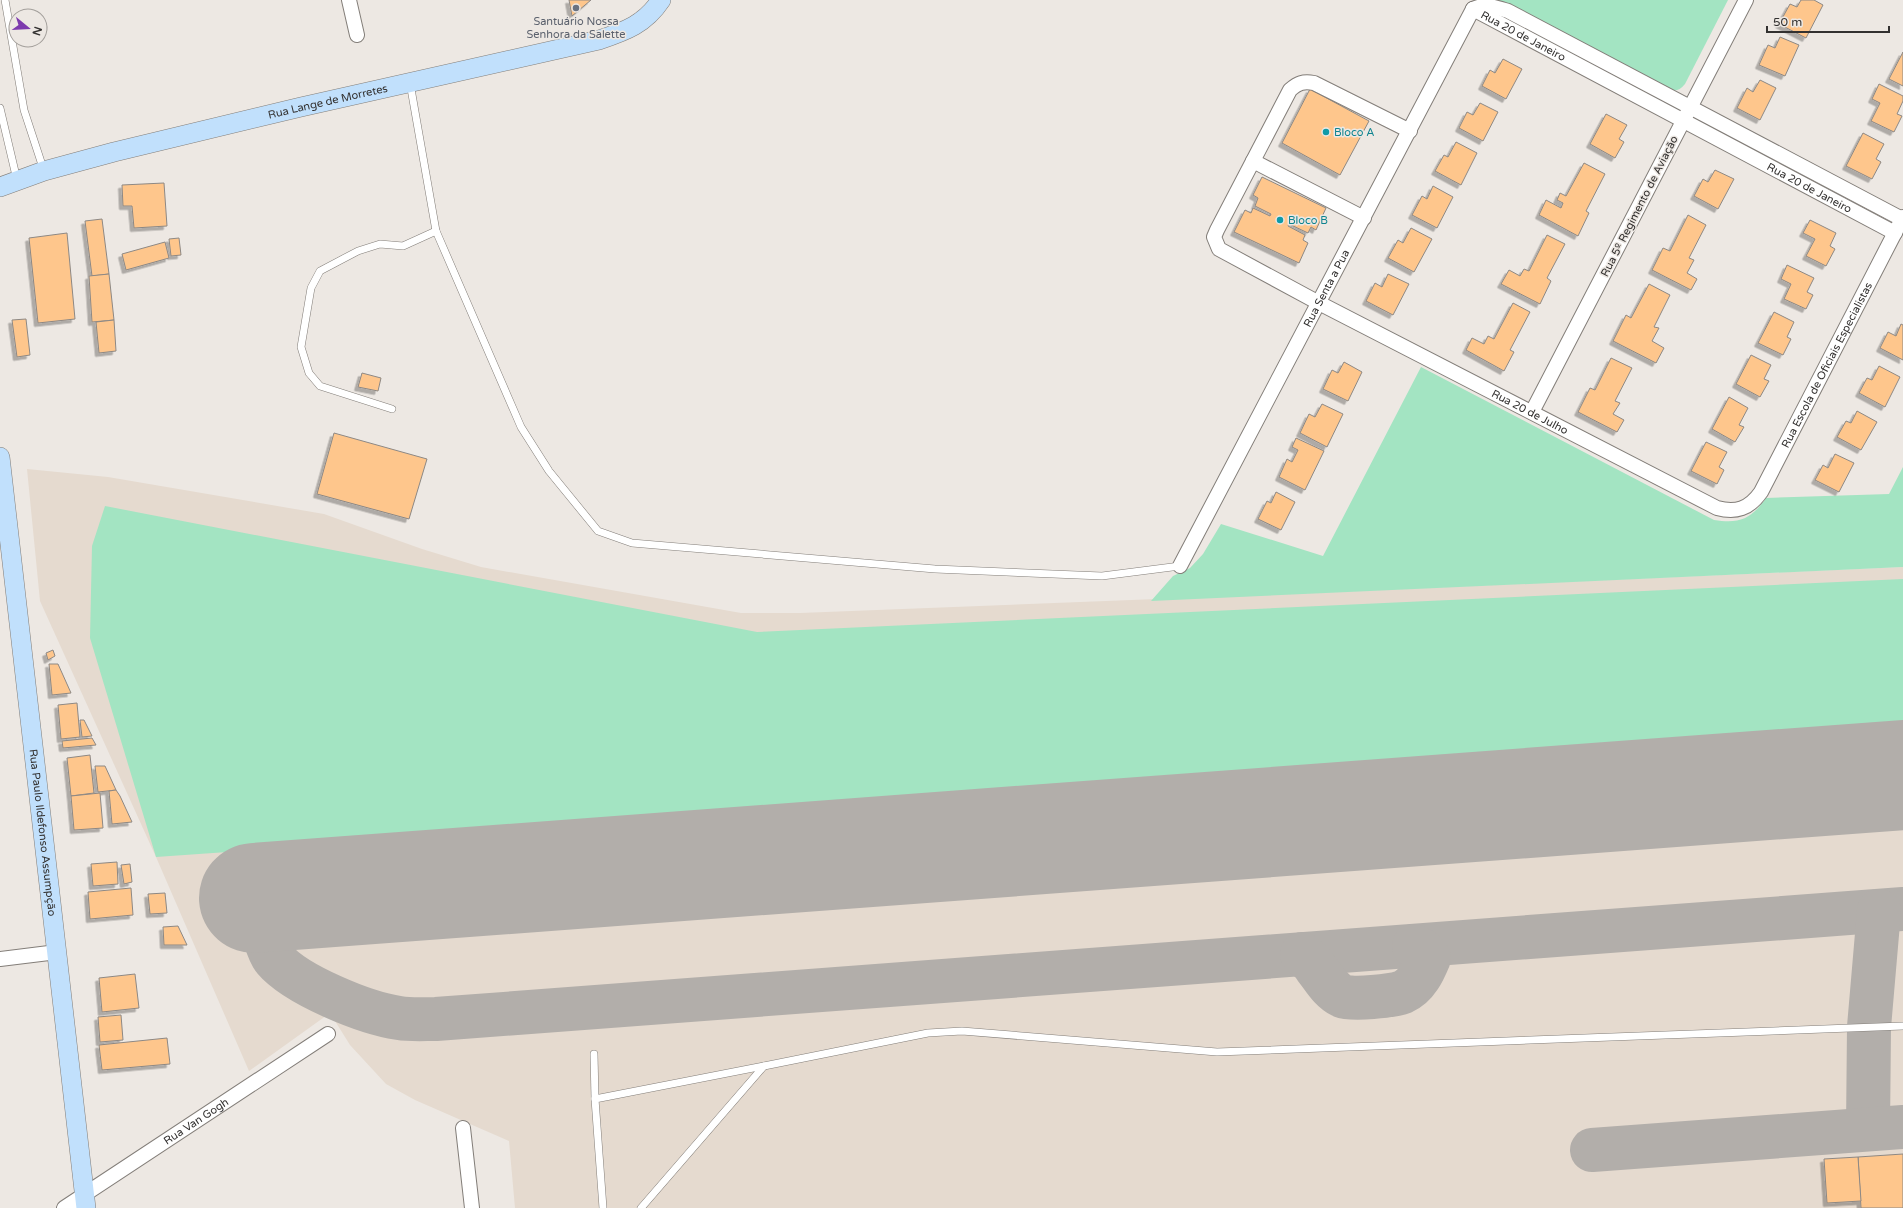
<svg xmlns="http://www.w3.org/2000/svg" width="1903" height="1208" font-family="'Varela Round',sans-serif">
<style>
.built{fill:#e5dacf}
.grass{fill:#a3e4c2}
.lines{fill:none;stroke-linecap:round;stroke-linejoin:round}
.taxiway{stroke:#b2aeaa;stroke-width:44}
.runway{stroke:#b2aeaa;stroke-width:110}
.building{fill:#fec68c;stroke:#8d8884;filter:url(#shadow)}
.lane-casing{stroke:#837e79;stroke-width:8}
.street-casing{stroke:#837e79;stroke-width:16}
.secondary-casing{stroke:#837e79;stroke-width:20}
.lane{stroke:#fff;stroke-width:7}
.street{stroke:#fff;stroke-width:14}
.secondary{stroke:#c1e0fc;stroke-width:19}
.worship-dot{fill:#6b7280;stroke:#ede8e3;stroke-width:1.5}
.culture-dot{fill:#0f9aa8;stroke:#ede8e3;stroke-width:1.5}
.labels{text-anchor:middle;stroke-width:3;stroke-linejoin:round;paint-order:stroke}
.worship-label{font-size:11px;fill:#5b616d;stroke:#ede8e3}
.street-label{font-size:11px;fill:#333130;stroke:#ede8e3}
.culture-label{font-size:11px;fill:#0d838f;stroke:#ede8e3;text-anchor:start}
</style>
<defs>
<filter id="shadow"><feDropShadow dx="-3.5" dy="3.5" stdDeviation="0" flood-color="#0004"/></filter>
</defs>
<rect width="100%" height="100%" fill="#ede8e3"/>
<polygon class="built" points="27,469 108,477 324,514 422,549 481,567 741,613 800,613 1310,593 1903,567 1903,1208 515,1208 509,1141 415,1100 386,1084 350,1045 330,1013 249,1071 156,857 40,601"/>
<g class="grass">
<path d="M 1497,0 L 1728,0 L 1685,84 C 1680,90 1677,91 1670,90 Z"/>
<path d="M 1421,367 L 1714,520 C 1740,524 1751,519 1766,498 L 1889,494 L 1903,467 L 1903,567 L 1151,601 L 1173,576 L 1190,568 L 1203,554 L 1221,524 L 1323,556 Z"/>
<polygon points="105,506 757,632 1903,579 1903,734 156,857 90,638 92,546"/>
</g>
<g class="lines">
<g class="taxiway">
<path d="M 254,898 C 258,911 266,950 274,959 C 296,985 365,1013 399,1018 C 411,1020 424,1019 436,1019 L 1903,909"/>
<path d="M 1302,954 C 1306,958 1312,962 1315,967 C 1324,978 1329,989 1342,996 C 1352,1000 1393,996 1403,992 C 1417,986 1424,970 1429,958 L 1423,951 L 1414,946"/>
<polyline points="1868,1129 1869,1027 1879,911"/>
<polyline points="1592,1150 1903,1127"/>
</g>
<polyline class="runway" points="254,898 1903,775"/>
</g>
<g class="building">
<polygon points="569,0 591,0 572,16"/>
<polygon points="1801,0 1814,0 1823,5 1806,38 1779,24 1790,4 1797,7"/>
<polygon points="1780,37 1799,45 1785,76 1759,65 1768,45 1775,48"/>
<polygon points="1903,52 1903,86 1889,79"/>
<polygon points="1503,59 1522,69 1506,99 1482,86 1490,70 1495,73"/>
<polygon points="1760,80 1776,88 1760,120 1737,108 1747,88 1753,92"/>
<polygon points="1879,84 1903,96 1903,101 1897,114 1902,116 1894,132 1871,121 1880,103 1872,99"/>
<polygon points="1310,89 1369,121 1340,175 1282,143"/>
<polygon points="1480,103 1498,112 1483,141 1459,128 1467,112 1473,115"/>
<polygon points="1606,114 1627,125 1619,139 1624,142 1615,158 1590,144"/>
<polygon points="1863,133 1884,144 1876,159 1881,162 1872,179 1846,166"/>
<polygon points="1456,142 1477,153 1461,185 1435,171 1444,155 1448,157"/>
<polygon points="1584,163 1605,174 1586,211 1589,213 1578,236 1539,215 1546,200 1561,208 1563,203 1557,200 1560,193 1566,196"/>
<polygon points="1715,170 1734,179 1718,209 1694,196 1703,179 1708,182"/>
<polygon points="1262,177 1326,208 1316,230 1311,227 1308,233 1289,224 1288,226 1305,235 1303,240 1308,243 1299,263 1234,232 1245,210 1251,213 1253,208 1270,216 1271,214 1255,206 1258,198 1253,195"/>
<polygon points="164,183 167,226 134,228 132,206 123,206 122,185"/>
<polygon points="1433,186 1453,197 1437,228 1412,215 1422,196 1427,199"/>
<polygon points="1688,215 1706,225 1689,258 1694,260 1687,273 1697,279 1691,290 1652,270 1663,248 1670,251"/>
<polygon points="102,219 109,274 92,276 85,221"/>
<polygon points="1810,220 1836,233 1830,246 1835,249 1826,266 1806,256 1815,239 1803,233"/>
<polygon points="1411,228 1432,239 1414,272 1388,258 1398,240 1403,243"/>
<polygon points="67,233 75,319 38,323 29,238"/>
<polygon points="1547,235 1565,244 1547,278 1551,281 1540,304 1501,284 1509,270 1520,276 1524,269 1529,271"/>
<polygon points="179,238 181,255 171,256 169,239"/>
<polygon points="165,242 169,258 126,270 122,254"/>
<polygon points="1787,265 1814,278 1807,292 1813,295 1806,309 1784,299 1791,284 1781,279"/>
<polygon points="109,274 114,320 92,322 89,276"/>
<polygon points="1388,274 1409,284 1393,315 1366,301 1375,283 1382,287"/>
<polygon points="1649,284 1670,295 1654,327 1659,328 1652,341 1664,348 1656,363 1613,341 1626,315 1631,318"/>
<polygon points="1513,303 1530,312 1510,350 1514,352 1504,371 1466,350 1472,338 1484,344 1488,336 1494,339"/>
<polygon points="1774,312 1794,322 1787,337 1791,339 1783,355 1758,343"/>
<polygon points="26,319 30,355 17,357 12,320"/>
<polygon points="114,320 116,351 99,353 96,322"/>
<polygon points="1901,324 1903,325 1903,360 1880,348 1888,332 1896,336"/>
<polygon points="1751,355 1771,365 1764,379 1769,381 1760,397 1736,384"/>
<polygon points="1611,358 1632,368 1615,401 1620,403 1613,414 1624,420 1617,432 1578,412 1590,388 1595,390"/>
<polygon points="1344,362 1362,372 1348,401 1323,389 1332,370 1338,373"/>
<polygon points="1879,366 1900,377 1885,407 1859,393 1867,378 1872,380"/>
<polygon points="362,373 381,378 378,391 358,387"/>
<polygon points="1729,397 1748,408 1739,425 1744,427 1735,442 1712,429"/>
<polygon points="1322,404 1343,414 1327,447 1300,433 1309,414 1315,417"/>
<polygon points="1857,411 1877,422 1861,450 1837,437 1846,421 1851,423"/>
<polygon points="334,433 427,459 409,519 317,494"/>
<polygon points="1296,438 1324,451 1305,490 1279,477 1287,459 1292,462 1298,450 1292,447"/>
<polygon points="1706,442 1727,452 1719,467 1724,470 1717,484 1691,471"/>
<polygon points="1835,454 1854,463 1839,492 1815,480 1823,465 1828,468"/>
<polygon points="1276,492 1295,502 1281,530 1258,519 1267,501 1271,503"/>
<polygon points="53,650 55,656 48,660 46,653"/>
<polygon points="49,664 58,664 71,693 52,695"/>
<polygon points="77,703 80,737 61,739 58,705"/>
<polygon points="80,720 84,720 92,736 82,737"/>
<polygon points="92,738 96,745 63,748 62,741"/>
<polygon points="90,755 94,793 71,796 67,758"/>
<polygon points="95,766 105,766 116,790 98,792"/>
<polygon points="116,790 120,796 132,822 112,824 109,791"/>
<polygon points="100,793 103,828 74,830 71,796"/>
<polygon points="117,862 118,884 93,886 91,864"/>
<polygon points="130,864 132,882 124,884 121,865"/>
<polygon points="131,888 133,915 90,919 88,892"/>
<polygon points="165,893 167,913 150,914 148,894"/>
<polygon points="178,926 187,945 164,945 163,927"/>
<polygon points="135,974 139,1008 102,1012 99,978"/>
<polygon points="121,1015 123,1040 100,1042 98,1017"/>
<polygon points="167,1038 170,1064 102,1070 99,1045"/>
<polygon points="1903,1154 1903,1208 1861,1208 1858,1157"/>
<polygon points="1858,1157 1861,1201 1827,1203 1824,1159"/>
</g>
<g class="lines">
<defs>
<g id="lane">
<polyline points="5,0 24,110 44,171"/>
<polyline points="410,83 436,231 521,427 549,471 598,531 632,543 935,569 1102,576 1180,566"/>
<polyline points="0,108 17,180"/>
<polyline points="392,409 320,386 309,373 301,347 311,288 320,271 358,251 380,244 403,246 436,231"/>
<polyline points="594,1054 595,1099"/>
<polyline points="603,1208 595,1099 764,1066"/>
<polyline points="641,1208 764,1066 928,1033 962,1031 1217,1052 1903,1026"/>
</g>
<g id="street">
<polyline points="349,0 357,35"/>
<path d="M 1473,9 C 1485,3 1495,7 1508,11 L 1902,219"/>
<path id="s1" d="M 1473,9 L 1895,233"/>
<path id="s2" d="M 1410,131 L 1314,83 C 1303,81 1298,83 1290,90 L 1217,230 L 1214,237 L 1219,249 L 1319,303 L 1717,508 C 1736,513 1749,509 1761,492 L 1903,217"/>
<polyline points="1253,161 1364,218"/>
<polyline points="1532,412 1746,0"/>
<path id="s3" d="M 1180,566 L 1473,9"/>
<polyline points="0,959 57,952"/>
<polyline points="463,1128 472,1208"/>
<path id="s4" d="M 64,1208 L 328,1034"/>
</g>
<g id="secondary">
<path id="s5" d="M 0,187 L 44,171 L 114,152 L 301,107 L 599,40 C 626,31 645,24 661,0"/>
<path id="s6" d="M 0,457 L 86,1208"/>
</g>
</defs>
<use href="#lane" class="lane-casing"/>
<use href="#street" class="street-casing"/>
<use href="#secondary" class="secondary-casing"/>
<use href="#lane" class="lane"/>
<use href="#street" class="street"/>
<use href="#secondary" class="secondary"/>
</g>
<circle class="worship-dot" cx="576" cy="8" r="4"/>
<g class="culture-dot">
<circle cx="1326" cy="132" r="4"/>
<circle cx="1280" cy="220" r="4"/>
</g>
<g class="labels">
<g class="worship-label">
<text x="576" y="25">Santuário Nossa<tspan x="576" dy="13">Senhora da Salette</tspan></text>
</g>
<g class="street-label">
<text dy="4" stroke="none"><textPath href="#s1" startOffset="57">Rua 20 de Janeiro</textPath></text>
<text dy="4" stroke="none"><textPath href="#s5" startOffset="339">Rua Lange de Morretes</textPath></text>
<text dy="4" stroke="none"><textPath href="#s1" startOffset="381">Rua 20 de Janeiro</textPath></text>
<text transform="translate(1639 206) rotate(-63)" y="4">Rua 5º Regimento de Aviação</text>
<text dy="4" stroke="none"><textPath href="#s3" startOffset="314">Rua Senta a Pua</textPath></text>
<text dy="4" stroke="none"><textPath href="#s2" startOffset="1067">Rua Escola de Oficiais Especialistas</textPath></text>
<text dy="4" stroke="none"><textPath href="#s2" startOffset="663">Rua 20 de Julho</textPath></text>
<text dy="4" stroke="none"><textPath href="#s6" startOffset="378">Rua Paulo Ildefonso Assumpção</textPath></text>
<text dy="4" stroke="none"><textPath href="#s4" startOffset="158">Rua Van Gogh</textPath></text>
</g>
<g class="culture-label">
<text x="1334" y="136">Bloco A</text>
<text x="1288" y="224">Bloco B</text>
</g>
</g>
<g transform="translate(28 28) rotate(108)"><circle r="19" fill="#ede8e3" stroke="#a39f9b"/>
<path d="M0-3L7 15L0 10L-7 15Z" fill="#7d3aae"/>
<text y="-6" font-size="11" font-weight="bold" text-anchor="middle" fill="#333130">N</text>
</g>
<path d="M1767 26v6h122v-6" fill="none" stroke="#333130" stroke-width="2"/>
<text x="1773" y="26" font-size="12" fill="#333130" stroke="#ede8e3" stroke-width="3" paint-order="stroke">50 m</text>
</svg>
